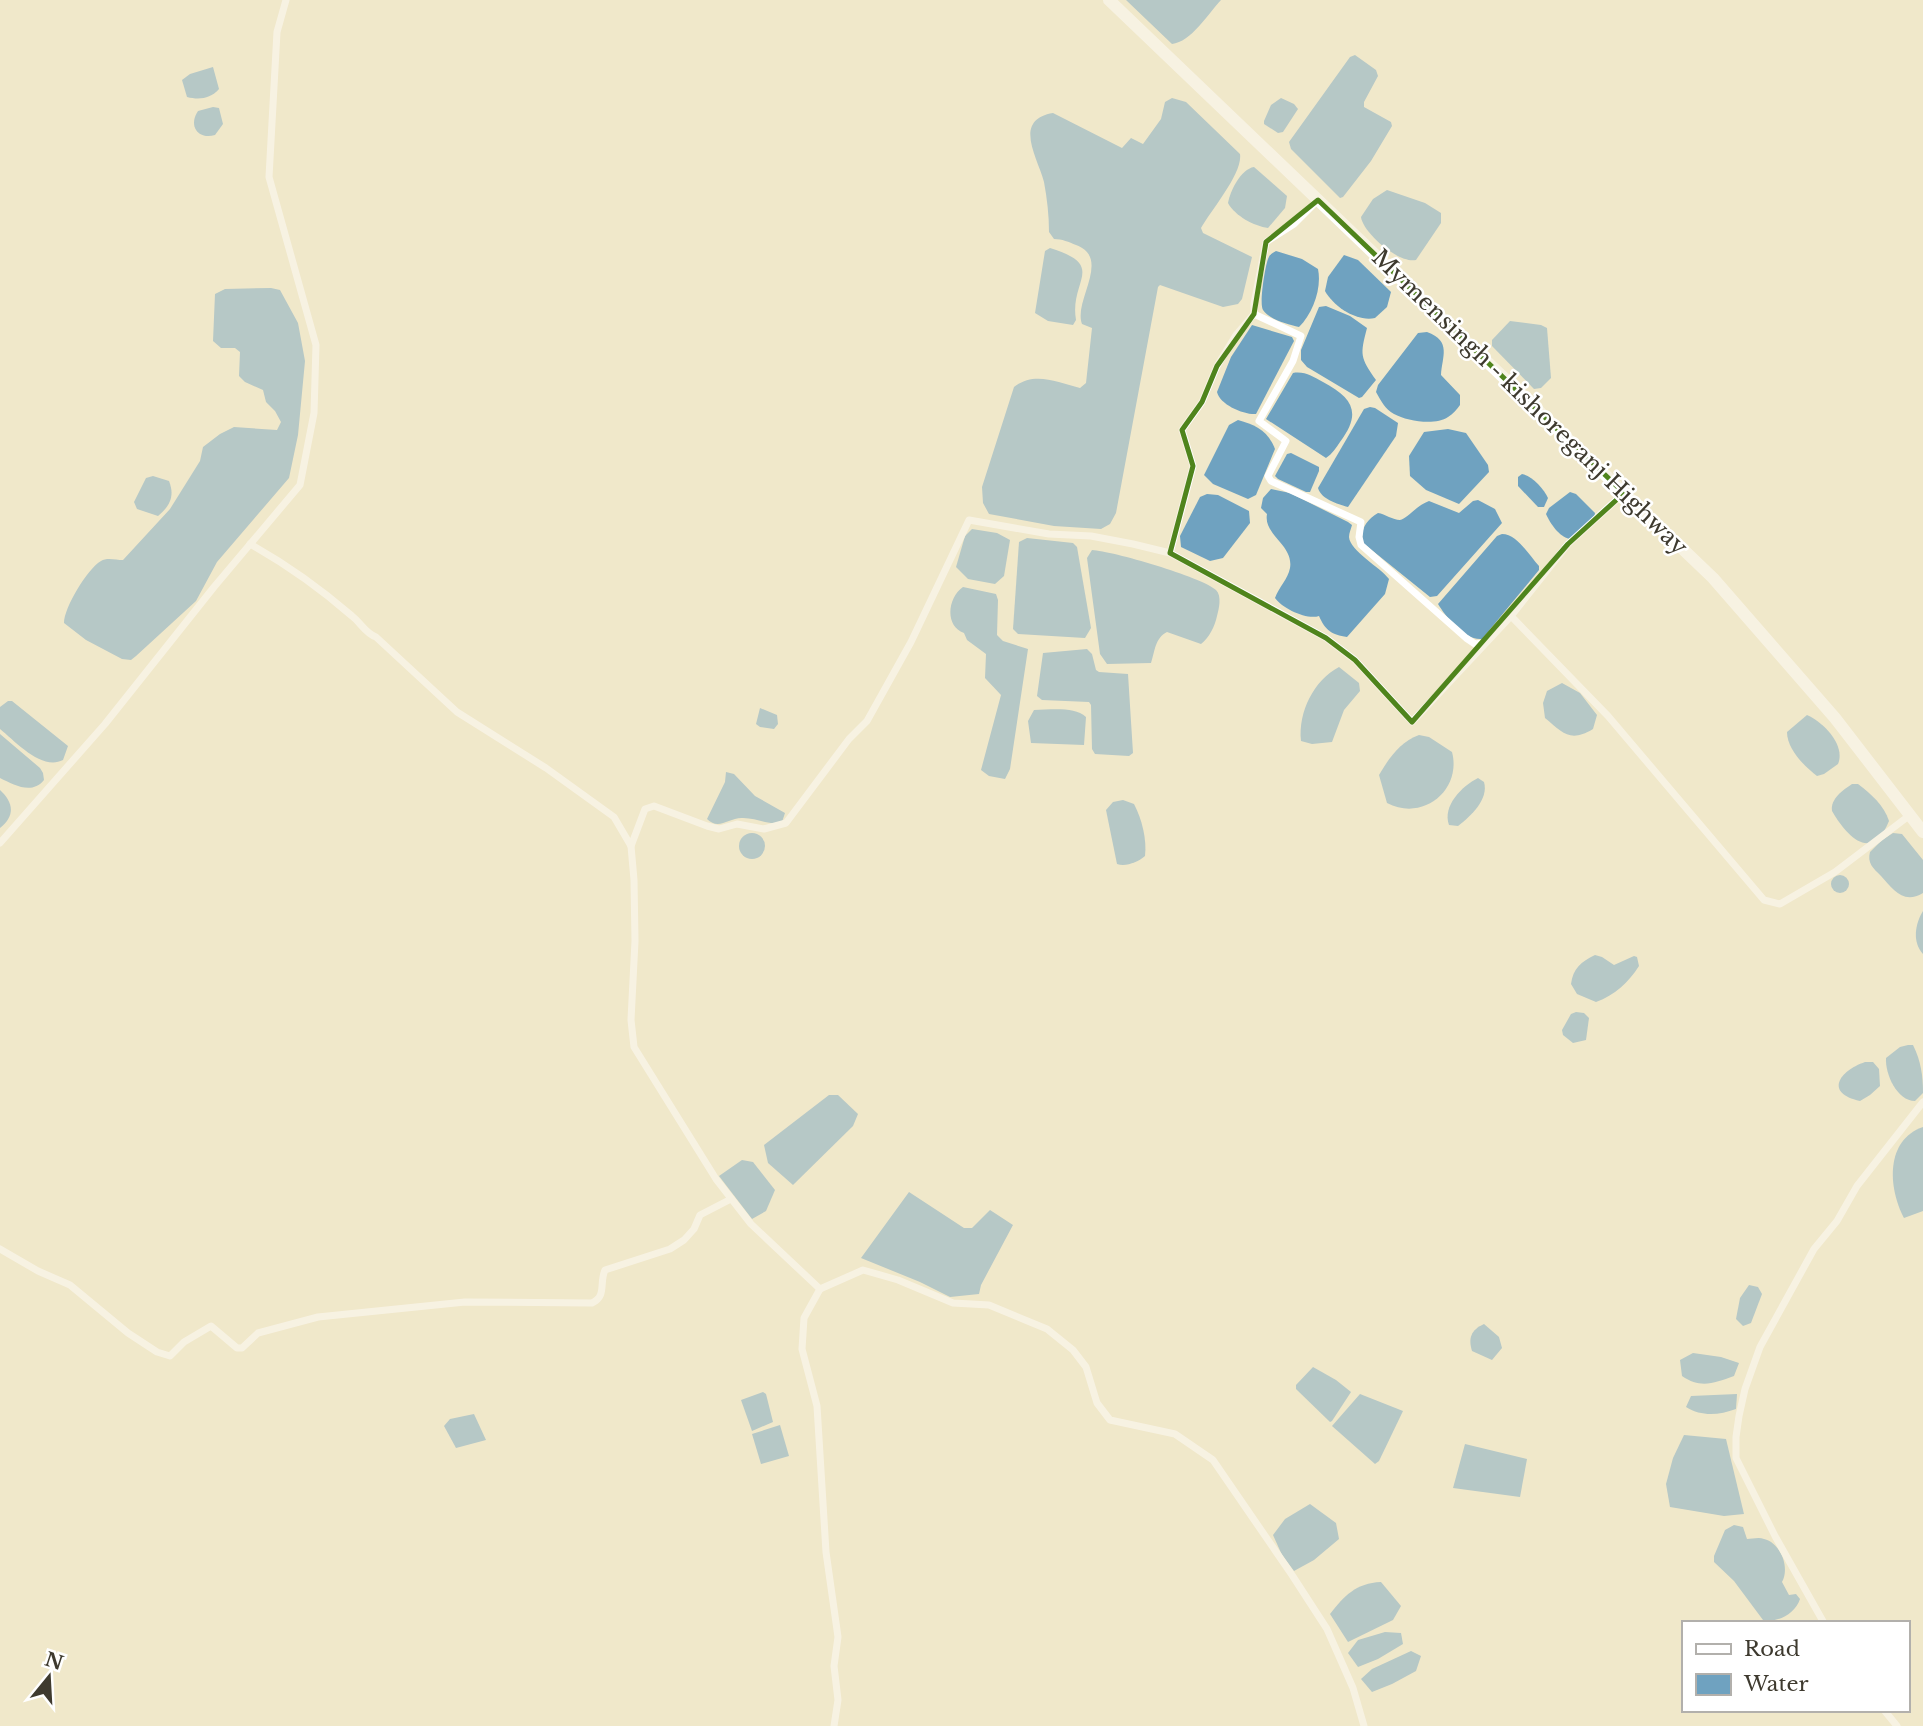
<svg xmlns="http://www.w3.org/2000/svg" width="1923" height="1726" font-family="'Libre Baskerville',serif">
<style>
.water{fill:#6fa2c0}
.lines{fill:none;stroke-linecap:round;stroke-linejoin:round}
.street{stroke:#fff;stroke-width:7}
.primary{stroke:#fff;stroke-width:12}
.marked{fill:none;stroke:#4f841c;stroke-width:5;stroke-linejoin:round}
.labels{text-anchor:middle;stroke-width:5;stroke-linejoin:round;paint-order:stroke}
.street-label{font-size:23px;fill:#3e3a2f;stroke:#fff}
</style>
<rect width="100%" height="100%" fill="#f0e8cb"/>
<g class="water">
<path d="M 1126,0 L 1221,0 C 1208,14 1191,42 1172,44 Z"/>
<polygon points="1355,55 1376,70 1378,76 1364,102 1364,107 1391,122 1392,126 1371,161 1343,197 1340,198 1291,149 1289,142 1350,57"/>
<path d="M 213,67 L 219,89 C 210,99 199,100 187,97 L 182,80 L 190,74 Z"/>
<path d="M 1172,98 L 1186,102 L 1240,154 C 1243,173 1211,210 1201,228 L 1203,233 L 1252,257 L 1242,299 L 1238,304 L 1223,307 L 1160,285 L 1158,287 L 1116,513 L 1110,524 L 1101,529 L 1054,526 L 989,514 L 983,503 L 982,487 L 1014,387 C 1034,371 1057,382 1080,388 L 1086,383 L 1092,328 L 1082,324 C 1073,301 1112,258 1076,245 C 1069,242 1062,239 1054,239 L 1049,232 C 1049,215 1047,198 1044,182 C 1038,158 1012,120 1053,113 L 1122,148 L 1131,138 L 1143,144 L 1161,119 L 1165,102 Z"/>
<polygon points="1281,98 1294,104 1298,109 1283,132 1278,133 1264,124 1264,121 1271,105"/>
<path d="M 213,107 L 219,108 L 223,124 L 215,135 C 198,140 188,126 198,111 Z"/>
<path d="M 1254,167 L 1287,196 L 1285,208 L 1268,228 C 1254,226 1235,216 1228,203 C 1230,191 1241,169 1254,167 Z"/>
<path d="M 1387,190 L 1425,203 L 1441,213 L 1441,223 L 1416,260 C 1399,264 1363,233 1361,217 L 1373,199 Z"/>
<path d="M 1050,248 C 1108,266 1069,280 1076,320 L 1073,325 L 1048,321 L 1035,313 L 1045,251 Z"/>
<path d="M 1276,251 L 1302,259 L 1318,269 C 1322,288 1313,313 1299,327 C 1288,324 1270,320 1263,310 C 1259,304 1265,267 1268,259 C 1270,254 1271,254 1276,251 Z"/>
<path d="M 1344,255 L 1358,260 L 1391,292 L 1387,307 L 1375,318 C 1357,322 1334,307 1325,291 L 1328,277 Z"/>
<path d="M 271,288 L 280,290 L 298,323 L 305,361 L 298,435 L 289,478 L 217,562 L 196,601 L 136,656 L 131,660 L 122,659 L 86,640 L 64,623 C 64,608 87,569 101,561 C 107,557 116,560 123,560 L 170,509 L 200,461 L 203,447 L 220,434 L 234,427 L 277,430 L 281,422 L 275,411 L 266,402 L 263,390 L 245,382 L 239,376 L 240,352 L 235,348 L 221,348 L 213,341 L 215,294 L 225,289 Z"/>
<path d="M 1326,306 L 1350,316 L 1367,328 C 1360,355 1360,357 1376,380 L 1362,397 L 1359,398 L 1307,367 L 1301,360 L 1301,350 L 1319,307 Z"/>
<polygon points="1510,321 1541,325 1547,328 1551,378 1541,388 1534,389 1492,346 1492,340"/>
<path d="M 1252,325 L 1292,337 L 1294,341 L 1256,414 C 1244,415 1220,405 1217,392 L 1231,357 Z"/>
<path d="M 1427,332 C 1452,341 1442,357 1441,375 L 1460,395 L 1460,405 C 1457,409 1453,414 1448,417 C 1435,426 1407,421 1394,414 C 1385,409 1381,401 1376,392 L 1378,385 L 1418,333 Z"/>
<path d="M 1293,373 C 1305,371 1313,377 1323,382 C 1353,398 1362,413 1340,442 C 1336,448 1332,454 1326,458 L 1266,419 Z"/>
<path d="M 1370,407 L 1375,408 L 1398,423 L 1396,436 L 1348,507 C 1337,504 1321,499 1318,488 L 1364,409 Z"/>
<path d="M 1238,420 C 1256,425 1268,431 1275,449 L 1256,495 L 1248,499 L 1213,484 L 1204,475 L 1229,425 Z"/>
<polygon points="1448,429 1466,433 1488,465 1489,472 1459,504 1426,490 1410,476 1409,456 1424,432"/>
<polygon points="1291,453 1319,467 1319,471 1310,492 1306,492 1278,479 1275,476 1287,454"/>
<path d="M 1522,474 C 1532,476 1544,489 1548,498 L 1544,507 L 1538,507 L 1518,486 L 1518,477 Z"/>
<path d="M 153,476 L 169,481 C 175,496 170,506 158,516 L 137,509 L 134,502 L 146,478 Z"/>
<path d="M 1271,489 L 1290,493 L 1348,522 L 1352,525 C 1351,529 1349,533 1349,537 C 1350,551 1380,567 1389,579 L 1385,594 L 1347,637 C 1332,635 1325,630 1319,616 C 1307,620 1283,609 1275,598 C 1279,587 1288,579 1290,568 C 1294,545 1263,535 1267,514 L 1261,508 L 1263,498 Z"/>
<path d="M 1570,492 L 1576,494 L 1595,513 L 1594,519 L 1570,539 C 1559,537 1550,523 1546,514 L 1549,508 Z"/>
<polygon points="1207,494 1218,495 1249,511 1250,523 1223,558 1210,561 1181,547 1180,536 1200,497"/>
<path d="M 1478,500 L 1495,509 L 1502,523 L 1437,596 L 1430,597 L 1363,543 C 1360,530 1366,520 1378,513 C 1385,514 1393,520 1400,520 C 1407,519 1417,505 1429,501 L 1459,513 L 1473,501 Z"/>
<polygon points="972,529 997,533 1010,540 1004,576 995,584 968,579 956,567 965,536"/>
<path d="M 1502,534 C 1517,534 1529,555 1539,566 L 1539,570 L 1482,639 C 1465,641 1446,617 1438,604 L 1497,536 Z"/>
<polygon points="1027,538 1073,543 1077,547 1091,628 1085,638 1018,634 1013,629 1019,542"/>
<path d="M 1092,550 C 1112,551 1202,577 1216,590 C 1222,596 1219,609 1217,616 C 1215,626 1209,638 1201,644 L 1167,632 C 1155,638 1155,651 1151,663 L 1107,664 L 1100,654 L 1087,558 Z"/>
<path d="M 963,587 L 996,594 L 998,600 L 997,635 L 1003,641 L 1028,649 L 1010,769 L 1005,779 L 989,776 L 981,770 L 1001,695 L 985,678 L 986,654 L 967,640 L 964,633 C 944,626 948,597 963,587 Z"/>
<polygon points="1087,649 1092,654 1096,670 1099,672 1128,674 1133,753 1129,756 1095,754 1092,749 1091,705 1089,702 1042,700 1037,696 1043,653"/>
<path d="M 1339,667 L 1359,683 L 1360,691 L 1344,710 L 1332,742 L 1312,744 L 1301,741 C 1298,712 1314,680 1339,667 Z"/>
<path d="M 1562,683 L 1580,693 L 1597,715 L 1593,729 C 1570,743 1563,733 1545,718 L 1543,703 L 1547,691 Z"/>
<path d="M 8,701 L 12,701 L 68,746 L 63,760 C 42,771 16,742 0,729 L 0,707 Z"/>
<polygon points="760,708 777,715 778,724 774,729 760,727 756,724"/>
<path d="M 1034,710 C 1050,710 1074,706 1086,717 L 1084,745 L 1031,743 L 1028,721 Z"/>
<path d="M 1807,715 C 1823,722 1846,745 1838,764 L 1824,774 L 1817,776 C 1804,766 1787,749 1787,732 Z"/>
<path d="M 0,734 L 40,768 L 43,773 L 44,780 C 32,795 14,785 0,778 Z"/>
<path d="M 1419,735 L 1429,737 L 1452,752 C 1462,790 1423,822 1387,803 L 1379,775 C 1389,758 1400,742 1419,735 Z"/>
<path d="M 726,772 L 734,774 L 755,796 L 785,813 L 782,822 C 768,826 758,818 743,818 C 729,817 719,831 707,819 L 725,782 Z"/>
<path d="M 1478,778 L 1484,782 C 1489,799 1471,816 1458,826 L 1449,825 C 1442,806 1462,786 1478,778 Z"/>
<path d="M 1852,784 L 1858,784 C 1871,794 1884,805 1889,821 C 1872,863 1847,837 1832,811 C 1830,799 1843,790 1852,784 Z"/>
<path d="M 0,790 C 14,803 15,816 0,828 Z"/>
<path d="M 1123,800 L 1134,804 C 1142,819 1147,840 1145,856 C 1138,862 1126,867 1117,864 L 1106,810 L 1113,802 Z"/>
<circle cx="752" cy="846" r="13"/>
<path d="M 1893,833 L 1902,834 L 1923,860 L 1923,893 C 1903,905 1893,889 1881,876 C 1873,868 1867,863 1870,852 L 1882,840 Z"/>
<circle cx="1840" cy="884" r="9"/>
<path d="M 1923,911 L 1923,954 C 1912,942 1915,924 1923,911 Z"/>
<path d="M 1595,955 L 1602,957 L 1614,965 L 1634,956 L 1637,957 L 1639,966 C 1628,983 1615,995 1596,1002 L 1577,994 L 1571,984 C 1573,968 1581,962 1595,955 Z"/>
<polygon points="1576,1012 1584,1013 1589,1018 1586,1040 1573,1043 1563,1035 1562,1030 1571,1014"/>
<path d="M 1908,1045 L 1913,1045 C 1921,1061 1923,1076 1923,1093 L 1915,1101 C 1897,1101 1885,1074 1886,1058 L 1900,1047 Z"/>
<path d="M 1865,1062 L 1873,1062 L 1879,1069 L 1880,1086 L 1870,1095 L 1860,1101 C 1824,1093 1839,1071 1865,1062 Z"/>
<polygon points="829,1095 838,1095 858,1114 853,1126 793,1185 768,1163 764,1145"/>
<path d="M 1923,1127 L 1923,1211 L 1904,1218 C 1888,1188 1885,1140 1923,1127 Z"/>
<polygon points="742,1160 753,1162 775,1190 766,1211 752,1219 719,1176"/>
<polygon points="909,1192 964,1228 972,1228 990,1210 1013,1225 981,1285 979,1294 950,1297 920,1282 861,1258"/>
<polygon points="1749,1285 1758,1287 1762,1294 1751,1323 1743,1326 1736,1319 1740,1298"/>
<path d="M 1484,1324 L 1499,1337 L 1502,1348 L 1492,1360 L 1472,1351 C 1468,1338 1471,1330 1484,1324 Z"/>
<path d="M 1693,1353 L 1721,1357 L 1739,1363 L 1734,1376 C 1714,1383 1701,1389 1682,1376 L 1680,1360 Z"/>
<polygon points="1313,1367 1336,1380 1351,1392 1332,1421 1330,1422 1296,1389 1296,1385"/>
<polygon points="763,1392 766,1394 773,1422 752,1431 741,1400"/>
<polygon points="1360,1394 1403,1411 1379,1461 1375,1464 1332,1426"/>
<path d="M 1737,1394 L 1736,1409 C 1719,1415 1702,1417 1686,1407 L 1691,1396 Z"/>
<polygon points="474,1414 486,1440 456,1448 444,1426 450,1419"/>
<polygon points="780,1425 789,1456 761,1464 752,1434"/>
<polygon points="1684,1435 1726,1439 1744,1514 1724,1516 1670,1507 1666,1484 1673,1458"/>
<polygon points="1465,1444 1527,1459 1520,1497 1453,1488"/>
<polygon points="1310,1504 1336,1523 1339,1539 1314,1560 1294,1571 1282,1555 1273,1535 1285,1519"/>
<path d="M 1734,1525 L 1743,1527 L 1747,1539 C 1752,1539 1759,1537 1764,1539 C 1781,1543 1790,1568 1782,1582 L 1789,1595 L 1796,1594 L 1800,1599 C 1795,1614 1778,1623 1763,1620 L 1734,1581 L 1714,1562 L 1714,1556 L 1725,1530 Z"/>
<path d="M 1381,1582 L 1401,1606 L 1393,1620 L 1348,1642 L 1330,1614 C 1344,1596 1356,1583 1381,1582 Z"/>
<polygon points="1385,1632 1401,1633 1403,1644 1378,1659 1358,1667 1348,1653 1358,1640"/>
<polygon points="1411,1651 1421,1656 1416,1671 1392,1684 1372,1692 1361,1679 1372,1669"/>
</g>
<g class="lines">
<g class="street">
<polyline points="1318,200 1294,224 1266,242 1254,304 1254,314 1301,336 1293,361 1259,421 1286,441 1268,476 1271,481 1361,522 1359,537 1361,545 1466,638 1475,644 1483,643"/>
<polyline points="1254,314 1236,335 1217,366 1202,402 1182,430 1193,466 1170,553 1326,638 1355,660 1412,722 1511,616"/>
<polyline points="1624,493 1568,544 1511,616 1608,716 1764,900 1780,904 1835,872 1910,815"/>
<path d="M 250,544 C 284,563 322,590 352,616 C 361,623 365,633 376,637 L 457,712 L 546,768 L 614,817 L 631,846 L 634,880 L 635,941 L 631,1020 L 634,1047 L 716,1179 L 751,1224 L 820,1289 L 863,1270 L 898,1280 L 953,1303 L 989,1305 L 1047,1329 L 1073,1350 L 1086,1367 L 1097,1403 L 1110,1420 L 1175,1434 L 1213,1460 L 1292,1575 L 1327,1629 L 1353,1688 L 1364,1726"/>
<polyline points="0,843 105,724 214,587 300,485 314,413 316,345 269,177 277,32 286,0"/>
<polyline points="631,846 645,809 654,806 707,826 719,829 737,824 764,829 786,823 849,739 867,721 911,642 969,520 1049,534 1091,536 1133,544 1170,553"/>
<path d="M 0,1249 L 38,1271 L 70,1285 L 128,1333 L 157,1352 L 170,1356 L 184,1342 L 211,1326 L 237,1348 L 242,1348 L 258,1333 L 318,1317 L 465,1302 L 592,1303 C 607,1296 599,1283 605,1270 L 670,1249 L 684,1240 L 694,1229 L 700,1215 L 731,1199"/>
<polyline points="820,1289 804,1318 802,1349 817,1406 826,1552 838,1637 834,1666 838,1700 834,1726"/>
<polyline points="1824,1623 1775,1536 1736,1458 1736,1437 1739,1416 1745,1389 1760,1347 1814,1249 1837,1221 1857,1186 1923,1102"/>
<polyline points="1884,1710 1897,1726"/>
</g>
<polyline class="primary" points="1109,0 1713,578 1835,718 1923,832"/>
</g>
<path d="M0 0H1923V1726H0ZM 1318,200 L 1624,493 L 1568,544 L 1412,722 L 1355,660 L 1326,638 L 1170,553 L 1193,466 L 1182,430 L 1202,402 L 1217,366 L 1254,314 L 1266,242 Z" fill="#f0e8cb" fill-opacity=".55" fill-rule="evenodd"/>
<path class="marked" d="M 1318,200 L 1624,493 L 1568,544 L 1412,722 L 1355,660 L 1326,638 L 1170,553 L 1193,466 L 1182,430 L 1202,402 L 1217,366 L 1254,314 L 1266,242 Z"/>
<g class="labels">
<g class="street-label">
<text transform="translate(1530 402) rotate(44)" y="8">Mymensingh - kishoreganj Highway</text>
</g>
</g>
<rect x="1682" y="1621" width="228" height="91" fill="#ffffff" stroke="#b2b0ac" stroke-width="2"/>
<rect x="1696" y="1644" width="35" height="10" fill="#ffffff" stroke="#b2b0ac" stroke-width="2"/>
<text x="1744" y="1656" font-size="21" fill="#3e3a2f">Road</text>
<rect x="1696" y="1674" width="35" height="21" fill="#6fa2c0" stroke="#b2b0ac" stroke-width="2"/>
<text x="1744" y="1691" font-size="21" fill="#3e3a2f">Water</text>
<g transform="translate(49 1677) rotate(18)" stroke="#ffffff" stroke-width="5" paint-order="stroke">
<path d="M0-5L12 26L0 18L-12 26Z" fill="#3e3a2f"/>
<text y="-10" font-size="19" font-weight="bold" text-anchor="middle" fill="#3e3a2f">N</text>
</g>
</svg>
